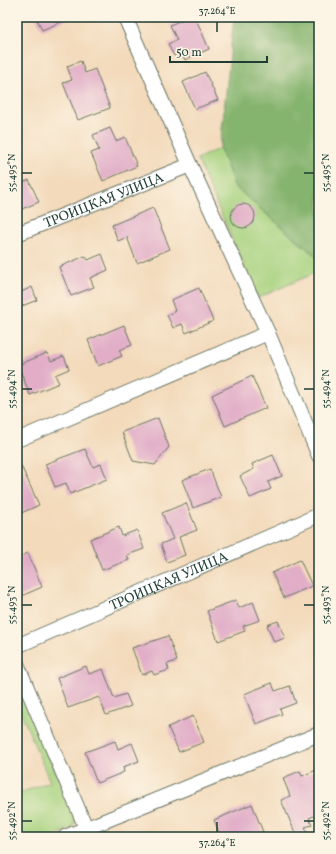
<svg xmlns="http://www.w3.org/2000/svg" width="336" height="854" font-family="Vollkorn,serif">
<style>
.green{fill:#a7d27f;stroke:#63885a}
.forest{fill:#85b46e;stroke:#527851}
.building{fill:#e1adc7}
.lines{fill:none;stroke-linecap:round;stroke-linejoin:round}
.street-casing{stroke:#697463;stroke-width:16}
.street{stroke:#fff;stroke-width:14}
.ticks{fill:none;stroke:#1f3d34;stroke-width:1.5}
.labels{text-anchor:middle;stroke-width:4;stroke-linejoin:round;paint-order:stroke}
.street-label{font-size:14px;fill:#1f3d34;stroke:#fcf5e5}
.neatline{fill:none;stroke:#1f3d34;stroke-width:1.5}
.ticks-label{font-size:10px;text-anchor:middle;fill:#1f3d34}
</style>
<rect width="100%" height="100%" fill="#fcf5e5"/>
<filter id="ink" filterUnits="userSpaceOnUse"><feTurbulence type="fractalNoise" baseFrequency=".025" numOctaves="2"/><feDisplacementMap in="SourceGraphic" scale="8" xChannelSelector="R" yChannelSelector="G"/><feConvolveMatrix kernelMatrix="1 2 1 2 8 2 1 2 1" color-interpolation-filters="sRGB"/></filter>
<filter id="wash" filterUnits="userSpaceOnUse"><feTurbulence type="fractalNoise" baseFrequency=".012" numOctaves="4" result="noise"/><feDisplacementMap in="SourceGraphic" scale="16" xChannelSelector="R" yChannelSelector="G"/><feGaussianBlur stdDeviation="0.9" result="paint"/><feColorMatrix in="noise" values="0 0 0 0 0 0 0 0 0 0 0 0 0 0 0 0 0 1.4 0 .05"/><feComposite in="paint" operator="in"/></filter>
<g filter="url(#wash)">
<rect width="100%" height="100%" fill="#f3dabb"/>
<g class="green">
<polygon points="220,148 235,187 319,259 319,271 258,298 197,159"/>
<polygon points="17,680 76,820 73,828 51,837 17,837 17,794 50,782 17,703"/>
</g>
<polygon class="forest" points="234,17 319,17 319,259 235,187 220,148"/>
<g id="blocks">
<g class="building">
<polygon points="36,17 73,17 42,30"/>
<polygon points="188,17 195,17 209,49 185,60 181,52 174,56 168,44 177,40 170,25"/>
<polygon points="81,61 85,73 95,69 110,108 78,120 63,83 72,80 67,66"/>
<polygon points="205,72 218,100 195,109 183,82"/>
<polygon points="110,128 116,141 125,137 137,166 103,181 91,153 99,150 93,135"/>
<polygon points="29,180 39,202 17,211 17,185"/>
<circle cx="243" cy="216" r="12"/>
<polygon points="153,208 170,249 137,263 127,237 118,241 112,225"/>
<polygon points="102,254 108,270 90,278 94,287 71,296 59,267 85,256 88,260"/>
<polygon points="32,287 37,300 17,308 17,294"/>
<polygon points="199,288 213,321 186,333 182,324 173,328 167,315 175,311 171,300"/>
<polygon points="124,325 132,345 119,350 122,356 98,366 88,340"/>
<polygon points="47,353 51,361 64,356 69,369 55,375 59,383 30,395 18,365"/>
<polygon points="252,376 266,408 225,426 212,395"/>
<polygon points="158,418 169,447 155,465 133,461 122,432"/>
<polygon points="85,449 93,467 101,464 107,479 70,494 66,483 55,487 45,464"/>
<polygon points="273,455 282,476 268,482 271,489 250,498 240,476 254,469 252,464"/>
<polygon points="17,457 39,505 17,515"/>
<polygon points="210,469 221,497 193,508 182,480"/>
<polygon points="186,503 197,530 179,537 185,555 167,562 161,544 173,539 162,513"/>
<polygon points="119,527 122,536 137,530 144,549 127,555 129,560 102,570 90,539"/>
<polygon points="28,553 42,587 17,598 17,558"/>
<polygon points="300,560 312,586 284,598 272,573"/>
<polygon points="236,600 239,608 253,602 260,620 243,626 245,631 218,641 207,611"/>
<polygon points="278,621 285,638 274,642 267,625"/>
<polygon points="168,636 177,661 167,664 169,670 154,675 152,671 142,675 132,648"/>
<polygon points="86,666 89,674 103,669 114,698 126,694 131,706 106,715 99,697 68,708 57,678"/>
<polygon points="272,683 275,691 290,686 296,703 280,709 282,714 256,724 244,694"/>
<polygon points="193,716 204,742 179,752 168,727"/>
<polygon points="115,741 118,749 132,743 139,761 123,767 124,772 97,783 85,752"/>
<polygon points="319,769 319,814 309,818 312,825 305,827 310,837 297,837 281,800 290,796 283,778 300,771 302,776"/>
<polygon points="252,804 263,832 250,837 221,837 214,820"/>
</g>
</g>
</g>
<g filter="url(#ink)">
<use href="#blocks" fill-opacity="0" stroke="#697463" stroke-width="1"/>
<g class="lines">
<defs>
<g id="street">
<polyline points="125,17 190,165 268,333 319,456"/>
<path id="s1" d="M 17,234 L 190,165"/>
<polyline points="17,440 268,333"/>
<path id="s2" d="M 17,646 L 319,515"/>
<polyline points="17,664 86,828"/>
<polyline points="65,837 319,734"/>
</g>
</defs>
<use href="#street" class="street-casing"/>
<use href="#street" class="street"/>
</g>
</g>
<path class="ticks" d="M 217,22 L 217,32M 22,173 L 32,173M 304,173 L 314,173M 22,389 L 32,389M 304,389 L 314,389M 22,605 L 32,605M 304,605 L 314,605M 22,821 L 32,821M 304,821 L 314,821M 217,822 L 217,832"/>
<g class="labels">
<g class="street-label">
<text dy="5" stroke="none"><textPath href="#s1" startOffset="93">ТРОИЦКАЯ УЛИЦА</textPath></text>
<text dy="5" stroke="none"><textPath href="#s2" startOffset="165">ТРОИЦКАЯ УЛИЦА</textPath></text>
</g>
</g>
<rect width="336" height="854" fill="none" stroke="#fcf5e5" stroke-width="44"/>
<path d="M170 56v6h97v-6" fill="none" stroke="#1f3d34" stroke-width="2"/>
<text x="176" y="56" font-size="12" fill="#1f3d34" stroke="#fcf5e5" stroke-width="3" paint-order="stroke">50 m</text>
<rect x="22" y="22" width="292" height="810" class="neatline"/>
<g class="ticks-label">
<text x="217" y="14">37.264°E</text>
<text transform="translate(11 173) rotate(-90)" y="4">55.495°N</text>
<text transform="translate(325 173) rotate(-90)" y="4">55.495°N</text>
<text transform="translate(11 389) rotate(-90)" y="4">55.494°N</text>
<text transform="translate(325 389) rotate(-90)" y="4">55.494°N</text>
<text transform="translate(11 605) rotate(-90)" y="4">55.493°N</text>
<text transform="translate(325 605) rotate(-90)" y="4">55.493°N</text>
<text transform="translate(11 821) rotate(-90)" y="4">55.492°N</text>
<text transform="translate(325 821) rotate(-90)" y="4">55.492°N</text>
<text x="217" y="846">37.264°E</text>
</g>
</svg>
